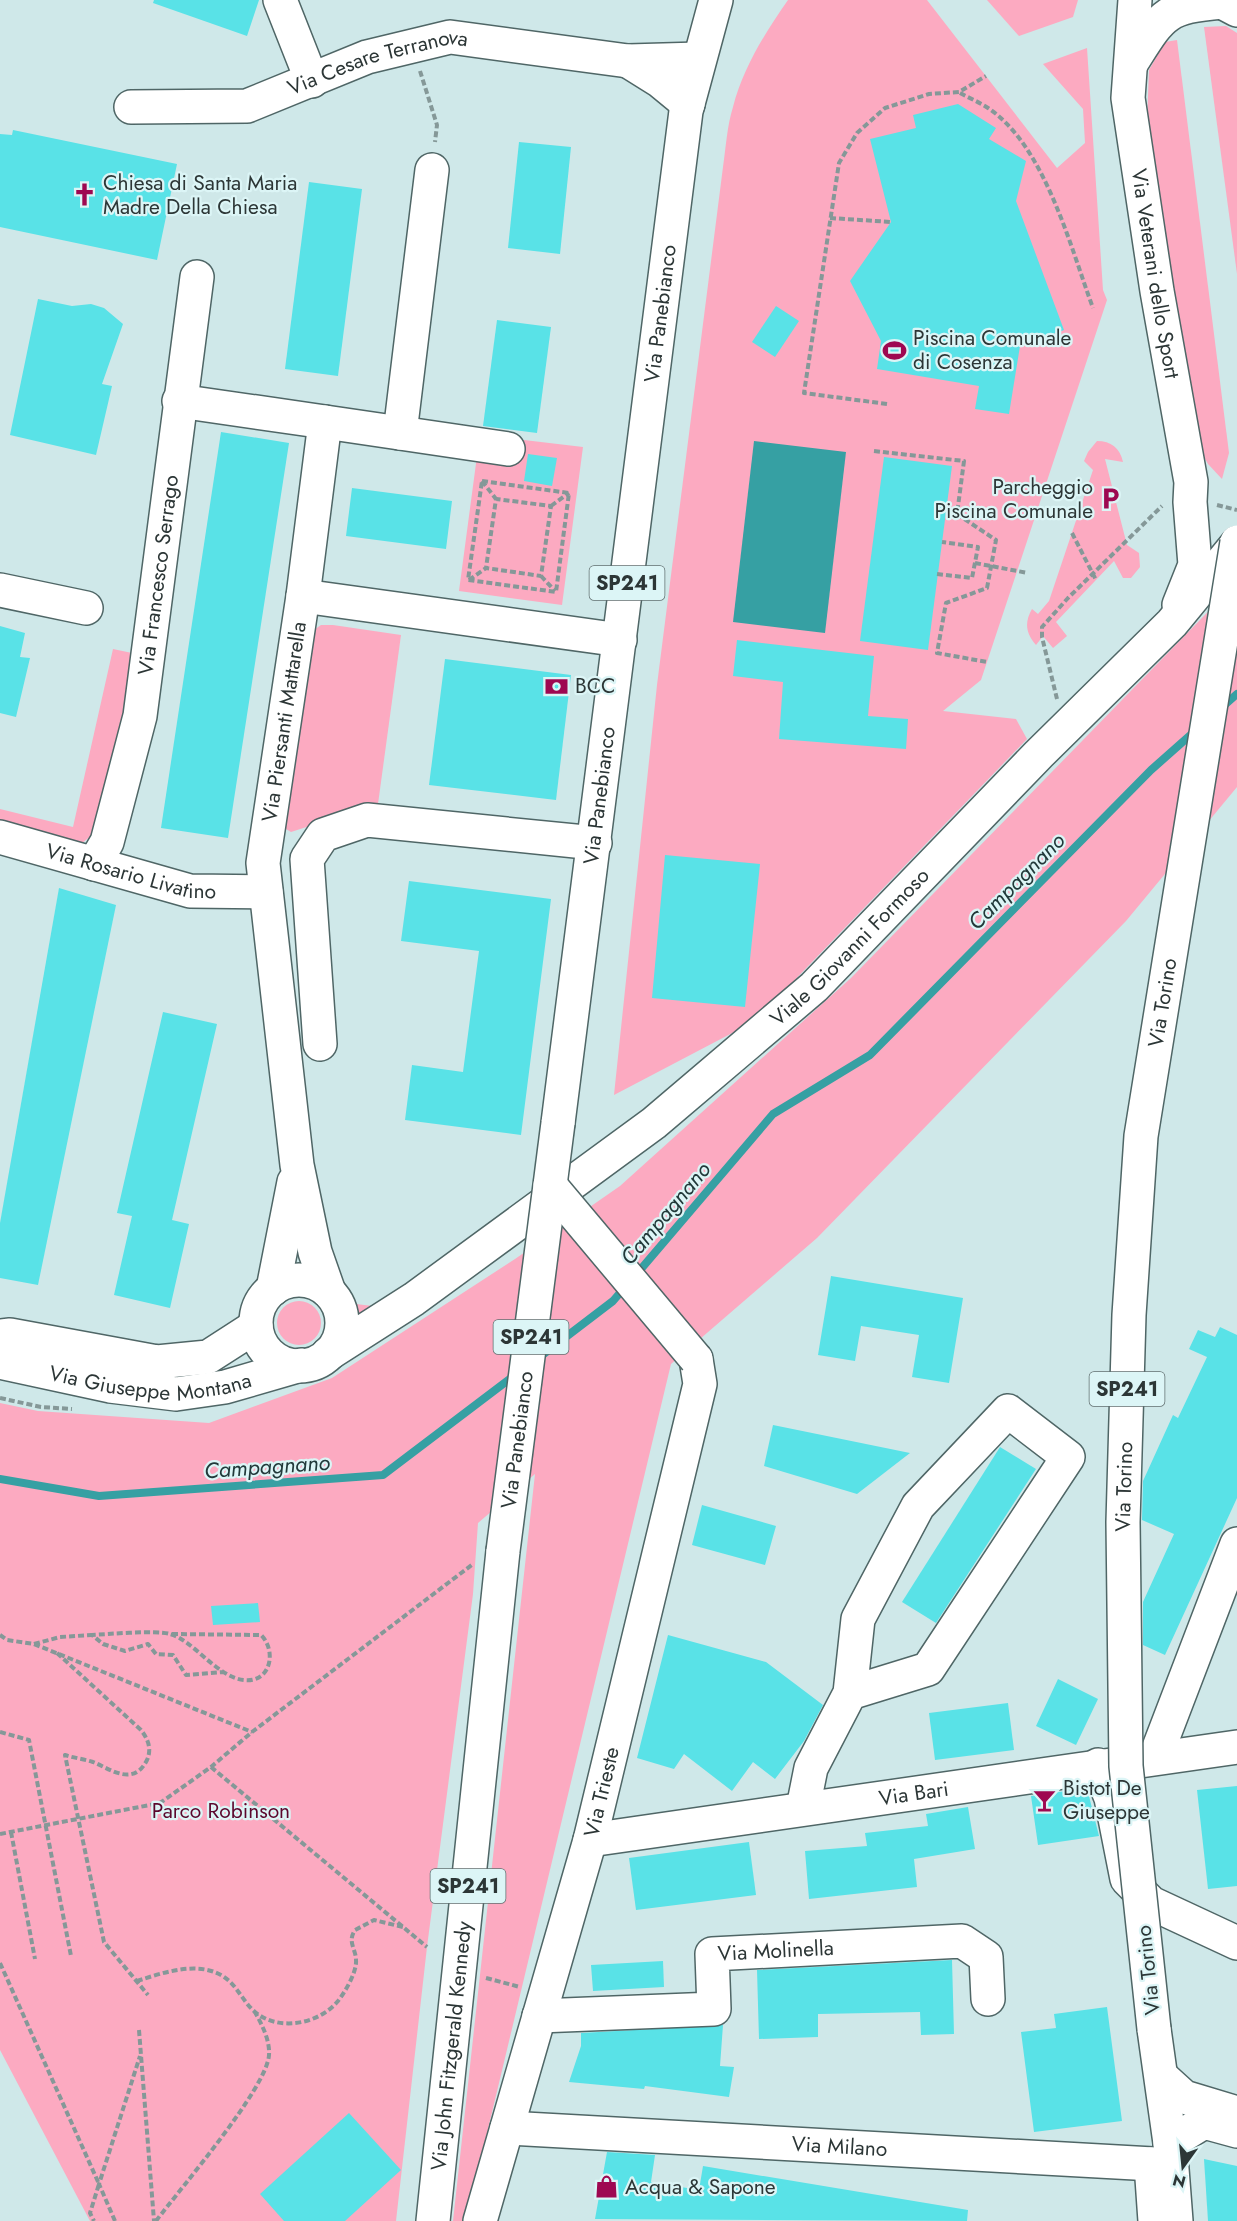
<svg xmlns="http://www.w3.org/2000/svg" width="1237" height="2221" font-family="Jost,sans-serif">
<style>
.green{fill:#fcaac1}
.water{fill:#36a0a3}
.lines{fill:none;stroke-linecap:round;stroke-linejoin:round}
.stream{stroke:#36a0a3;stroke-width:8}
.building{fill:#59e2e7}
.minor-casing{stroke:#4f6666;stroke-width:36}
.major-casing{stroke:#4f6666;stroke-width:36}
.path{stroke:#859898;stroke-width:4;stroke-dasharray:6 3;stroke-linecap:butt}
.minor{stroke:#fff;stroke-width:33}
.major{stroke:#fff;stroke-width:33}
.minor-bridge-casing{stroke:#4f6666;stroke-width:36;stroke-linecap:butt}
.major-bridge-casing{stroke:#4f6666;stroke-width:36;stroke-linecap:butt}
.minor-bridge{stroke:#fff;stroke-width:33}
.major-bridge{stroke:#fff;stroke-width:33}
.labels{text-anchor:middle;stroke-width:4.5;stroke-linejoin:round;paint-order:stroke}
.shield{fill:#dcf5f6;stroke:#616f70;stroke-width:1.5}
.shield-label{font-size:20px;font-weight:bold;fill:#2c3636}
.street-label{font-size:21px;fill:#2c3636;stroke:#dcf5f6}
.poi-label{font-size:21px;fill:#2c3636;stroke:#dcf5f6;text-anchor:start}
.park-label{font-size:21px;fill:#5c072d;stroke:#dcf5f6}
.water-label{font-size:22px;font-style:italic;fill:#21393a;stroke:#dcf5f6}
</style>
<rect width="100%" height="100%" fill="#cfe8e9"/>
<g class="green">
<path d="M 788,0 L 927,0 L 1057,168 L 1085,143 L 1083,109 L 1043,64 L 1087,48 L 1103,290 L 1107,300 L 981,680 L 943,711 L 1016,719 L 1027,739 L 785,990 L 736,1031 L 614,1095 L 657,685 L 723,167 C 726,147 727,126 733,107 C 743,68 765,33 788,0 Z"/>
<polygon points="987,0 1078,0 1073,17 1019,36"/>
<polygon points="1226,26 1237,33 1237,274 1204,27"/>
<polygon points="1177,40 1229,453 1222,479 1208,464 1200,450 1147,121 1149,70 1165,42"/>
<polygon points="524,440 583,447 562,605 459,591 477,456 520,462"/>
<path d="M 1097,441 C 1111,441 1120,448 1123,462 L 1105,459 L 1127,545 L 1139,553 L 1140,567 L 1131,578 L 1123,578 L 1114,561 L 1056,622 L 1067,636 L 1053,648 L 1043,636 L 1036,645 C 1026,633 1024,623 1032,609 L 1038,614 L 1049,601 L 1093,470 L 1084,461 L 1088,452 Z"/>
<polygon points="1237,582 1237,787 1126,921 817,1238 671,1364 466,2221 453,2221 535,1474 478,1523 473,1594 427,1947 396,2221 90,2221 0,2050 0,1403 38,1411 209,1423 332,1378 515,1259 620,1186 851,978"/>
<polygon points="321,625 333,625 401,635 378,804 291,832 281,826 314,630"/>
<polygon points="113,649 132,653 116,775 92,835 75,849 0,826 0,809 73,827"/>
<circle cx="299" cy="1323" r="22"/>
<polygon points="347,1303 373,1306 402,1303 347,1327"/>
</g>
<polygon class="water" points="754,441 846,452 825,633 733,622"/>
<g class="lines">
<g class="stream">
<polyline points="1220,709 1237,694"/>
<polyline points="635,1276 773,1114 870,1055 1151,770 1195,731"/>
<polyline points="537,1359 613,1301 625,1287"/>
<polyline points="0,1479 99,1496 383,1475 515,1375"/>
</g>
</g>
<g class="building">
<polygon points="154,0 259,0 247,36 153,3"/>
<polygon points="958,104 996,128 989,139 1026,161 1016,201 1064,330 1020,346 1009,414 975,409 979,386 877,369 881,341 850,281 891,222 870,139 916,128 913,115"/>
<polygon points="13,130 177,164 157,260 0,227 0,134 12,135"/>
<polygon points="519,142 571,147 560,254 508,248"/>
<polygon points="309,182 362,189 338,376 285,369"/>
<polygon points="38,299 72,306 91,304 104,308 123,324 102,384 112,386 96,455 10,435"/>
<polygon points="776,306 799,321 775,357 752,342"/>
<polygon points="497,320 551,327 537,433 483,426"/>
<polygon points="221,432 289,443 228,838 161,828"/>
<polygon points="528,454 557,458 552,486 524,481"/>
<polygon points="884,457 952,466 928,650 860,641"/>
<polygon points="352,488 452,501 446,549 346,536"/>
<polygon points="0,626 25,633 20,657 30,658 16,717 0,713"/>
<polygon points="737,640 874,656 868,716 908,719 906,749 779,739 783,682 733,676"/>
<polygon points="445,659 571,675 556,800 429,785"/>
<polygon points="665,855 760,864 745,1007 652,998"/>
<polygon points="409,881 551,899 521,1135 405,1120 412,1065 463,1072 479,951 401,941"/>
<polygon points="59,888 116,905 38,1285 0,1278 0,1223"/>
<polygon points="163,1012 217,1024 172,1220 189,1224 170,1308 114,1295 132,1216 117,1213"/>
<polygon points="831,1276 963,1298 949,1383 912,1377 919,1335 861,1326 855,1361 818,1355"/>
<polygon points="1220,1327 1237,1335 1237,1498 1165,1655 1143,1645 1143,1602 1174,1534 1142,1520 1143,1481 1173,1415 1178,1418 1207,1357 1189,1349 1198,1330 1215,1337"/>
<polygon points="773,1425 910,1453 857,1494 764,1466"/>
<polygon points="1000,1447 1036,1469 936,1623 902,1602"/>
<polygon points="702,1505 776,1526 765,1565 692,1545"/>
<polygon points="258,1603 260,1622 213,1625 211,1606"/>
<polygon points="668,1635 766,1662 823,1705 804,1741 775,1779 753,1762 732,1791 684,1754 674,1769 637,1758"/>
<polygon points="1058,1679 1098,1699 1076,1745 1036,1726"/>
<polygon points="1008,1703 1014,1750 935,1760 929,1713"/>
<polygon points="1237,1786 1237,1886 1208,1889 1197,1790"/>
<polygon points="1087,1788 1099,1836 1038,1845 1031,1796"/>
<polygon points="968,1807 975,1849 914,1859 917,1887 809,1899 805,1851 867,1846 865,1833 928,1826 926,1814"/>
<polygon points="749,1842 756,1895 636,1910 629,1858"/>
<polygon points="952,1960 954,2034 921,2035 920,2012 818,2014 818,2037 759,2039 757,1970"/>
<polygon points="663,1961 664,1987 593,1991 591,1965"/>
<polygon points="1107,2007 1122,2121 1034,2132 1021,2032 1056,2028 1054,2014"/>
<polygon points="723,2025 720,2066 734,2067 729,2097 645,2086 644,2089 569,2082 581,2046 581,2033"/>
<polygon points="349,2113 401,2170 345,2221 284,2221 260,2194"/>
<polygon points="607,2152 655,2155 651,2182 699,2190 703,2166 968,2210 967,2221 595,2219"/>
<polygon points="1204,2159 1237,2166 1237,2221 1208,2221"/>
</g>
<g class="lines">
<defs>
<g id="minor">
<polyline points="280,0 312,81"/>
<path id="s1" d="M 1135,0 L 1128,98 L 1157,291 L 1191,482 L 1190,502 L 1195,565 L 1179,605"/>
<polyline points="628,61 660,81 688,104"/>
<path d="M 1132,62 C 1162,15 1164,7 1222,2"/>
<path id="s2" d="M 131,107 L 247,106 L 367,57 L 450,37 L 628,61 L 699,59"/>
<polyline points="179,401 325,422"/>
<polyline points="400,433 432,170"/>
<polyline points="0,590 86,608"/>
<polyline points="303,596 620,640"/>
<path id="s3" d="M 0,837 L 190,891 L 266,892"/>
<path id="s4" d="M 94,864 L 107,842 L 140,716 L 197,277"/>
<polyline points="320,1044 307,859 323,835 367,820 595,843"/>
<circle cx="299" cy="1323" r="43"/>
<polyline points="273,1289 294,1182"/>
<path id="s5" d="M 329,1292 L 315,1252 L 297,1165 L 263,863 L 303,596 L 325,422 L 508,449"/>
<polyline points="0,1336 10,1335 157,1362 208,1357 256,1326"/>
<path id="s6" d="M 328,1354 L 414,1299 L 654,1123 L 814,987 L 1039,754 L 1172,623 L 1237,544"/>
<path id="s7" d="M 0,1362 L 110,1386 L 176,1394 L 225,1387 L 301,1365"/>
<polyline points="1155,1758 1237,1544"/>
<polyline points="1098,1765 1111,1798 1127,1879 1151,1903 1237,1943"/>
<polyline points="803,1808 811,1768 850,1693 928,1669 1068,1457 1008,1411 918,1506 858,1619 850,1693"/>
<path id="s8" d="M 590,1840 L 1237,1747"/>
<path id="s9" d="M 539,2016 L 714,2009 L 712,1954 L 962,1941 L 986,1957 L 988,1999"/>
<polyline points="1162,2077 1184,2097 1237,2113"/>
<path id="s10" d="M 507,2128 L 1171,2165"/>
<polyline points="1170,2143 1204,2122 1237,2131"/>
<polyline points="1151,2164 1155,2221"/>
<path id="s11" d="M 480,2221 L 590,1840 L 700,1384 L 696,1359"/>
</g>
<g id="major">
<polyline points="1218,0 1237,10"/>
<path id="s12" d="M 558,1123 L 686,111 L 716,0"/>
<polyline points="1154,2029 1170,2143 1176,2221"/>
<path id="s13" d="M 433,2221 L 503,1551"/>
</g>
</defs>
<use href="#minor" class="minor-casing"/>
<use href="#major" class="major-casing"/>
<g class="path">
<polyline points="420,71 437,125 435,142"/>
<path d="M 960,93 C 969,98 979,102 988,108 C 1045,146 1070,246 1093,308"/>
<polyline points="830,218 891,222"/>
<polyline points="887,404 804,393 839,163 857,133 885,108 929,94 959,92 986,76"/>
<polyline points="874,451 964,461 957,514 996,540 987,588 946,603 937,653 987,662"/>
<polygon points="482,481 569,493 556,592 468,580"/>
<polyline points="482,481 496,499"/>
<polyline points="1217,505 1237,510"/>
<polyline points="551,506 569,493"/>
<polyline points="1072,533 1096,580"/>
<polyline points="975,563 1028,573"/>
<polyline points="937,574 972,578 978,547 942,542"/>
<polyline points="541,576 555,591"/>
<polyline points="469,580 486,568 541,576 551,506 496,499 486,568"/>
<polyline points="1057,699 1042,637 1042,627 1068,598 1162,506"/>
<polyline points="0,1398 41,1407 72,1409"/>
<path d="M 172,1634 L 261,1635 C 277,1651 271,1683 244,1680 C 218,1678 193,1640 170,1634 C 156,1630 110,1634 92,1635 L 103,1644 L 125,1651 L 148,1644 L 156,1654 L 173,1655 L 186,1675 L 224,1672"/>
<polyline points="0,1635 7,1640 34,1644 252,1732"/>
<polyline points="34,1644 60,1637 92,1635"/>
<path d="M 57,1653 L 141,1730 C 148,1739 152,1749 147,1760 C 133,1788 109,1768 93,1762 C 84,1759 74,1758 65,1755 L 104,1942 L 148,1995"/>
<polyline points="0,1732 29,1740 71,1956"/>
<polyline points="211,1767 427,1947"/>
<polyline points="11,1832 35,1959"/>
<polyline points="0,1834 160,1803 211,1767 252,1732 473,1564"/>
<polyline points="0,1963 99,2184 90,2213 94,2221"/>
<polyline points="486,1978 520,1987"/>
<path d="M 137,1981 C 162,1973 196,1961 221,1975 C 237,1984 242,2001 255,2012 C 279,2032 319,2024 338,2001 C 345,1992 357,1972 356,1960 C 356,1949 347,1942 355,1930 L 374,1920 L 403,1927"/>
<polyline points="139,2030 154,2221"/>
<polyline points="115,2221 99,2184 140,2056"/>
<path d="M 156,2221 C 180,2189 267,2088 269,2055 C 270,2040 262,2025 255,2012"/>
</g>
<use href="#minor" class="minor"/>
<use href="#major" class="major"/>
<defs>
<polyline id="minor-bridge" points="550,1185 696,1359"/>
<g id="major-bridge">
<path id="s14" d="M 503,1551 L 558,1123"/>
<path id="s15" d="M 1154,2029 L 1126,1766 L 1123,1522 L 1129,1315 L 1141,1136 L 1237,542"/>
</g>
</defs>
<use href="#minor-bridge" class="minor-bridge-casing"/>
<use href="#major-bridge" class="major-bridge-casing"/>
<use href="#minor-bridge" class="minor-bridge"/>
<use href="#major-bridge" class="major-bridge"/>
</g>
<defs>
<symbol id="church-bare" viewBox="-9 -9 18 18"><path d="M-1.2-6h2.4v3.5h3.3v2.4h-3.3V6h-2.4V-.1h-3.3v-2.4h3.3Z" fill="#9e0851" stroke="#dcf5f6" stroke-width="2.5" paint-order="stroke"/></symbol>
<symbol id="stadium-bare" viewBox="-9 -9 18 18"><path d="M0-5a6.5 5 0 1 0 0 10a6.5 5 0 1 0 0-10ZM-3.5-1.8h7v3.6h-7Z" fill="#9e0851" stroke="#dcf5f6" stroke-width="2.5" paint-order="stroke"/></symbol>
<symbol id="parking-bare" viewBox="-9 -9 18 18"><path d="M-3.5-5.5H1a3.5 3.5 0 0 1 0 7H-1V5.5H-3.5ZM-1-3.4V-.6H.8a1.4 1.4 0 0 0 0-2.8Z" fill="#9e0851" stroke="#dcf5f6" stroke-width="2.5" paint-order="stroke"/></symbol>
<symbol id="bank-bare" viewBox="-9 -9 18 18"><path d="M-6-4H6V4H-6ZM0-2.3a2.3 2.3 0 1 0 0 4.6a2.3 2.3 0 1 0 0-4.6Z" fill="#9e0851" stroke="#dcf5f6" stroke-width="2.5" paint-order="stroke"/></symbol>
<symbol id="bar-bare" viewBox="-9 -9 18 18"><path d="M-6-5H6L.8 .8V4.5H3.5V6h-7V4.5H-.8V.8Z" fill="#9e0851" stroke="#dcf5f6" stroke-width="2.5" paint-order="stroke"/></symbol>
<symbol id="shop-bare" viewBox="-9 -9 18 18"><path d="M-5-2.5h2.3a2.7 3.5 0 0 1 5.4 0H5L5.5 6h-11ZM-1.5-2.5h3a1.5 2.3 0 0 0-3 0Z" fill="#9e0851" stroke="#dcf5f6" stroke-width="2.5" paint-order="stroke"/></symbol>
</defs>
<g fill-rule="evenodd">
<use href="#church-bare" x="68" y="178" width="33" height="33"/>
<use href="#stadium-bare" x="878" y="334" width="33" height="33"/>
<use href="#parking-bare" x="1094" y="482" width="33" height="33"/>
<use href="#bank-bare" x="540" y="670" width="33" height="33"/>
<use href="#bar-bare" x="1028" y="1784" width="33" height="33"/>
<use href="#shop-bare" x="590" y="2170" width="33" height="33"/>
</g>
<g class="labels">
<g class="shield">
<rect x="589.5" y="566" width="75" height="34" rx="4.5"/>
<rect x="493.5" y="1320" width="75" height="34" rx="4.5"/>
<rect x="1089.5" y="1372" width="75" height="34" rx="4.5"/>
<rect x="430.5" y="1869" width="75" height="34" rx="4.5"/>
</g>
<g class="shield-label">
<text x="627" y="590">SP241</text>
<text x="531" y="1344">SP241</text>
<text x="1127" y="1396">SP241</text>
<text x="468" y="1893">SP241</text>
</g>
<g class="street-label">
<text dy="7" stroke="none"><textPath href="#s2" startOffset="255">Via Cesare Terranova</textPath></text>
<text dy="7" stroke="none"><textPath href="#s1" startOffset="276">Via Veterani dello Sport</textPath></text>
<text dy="7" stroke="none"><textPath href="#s12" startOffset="816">Via Panebianco</textPath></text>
<text dy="7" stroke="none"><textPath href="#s4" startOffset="298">Via Francesco Serrago</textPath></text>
<text dy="7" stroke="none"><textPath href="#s5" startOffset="578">Via Piersanti Mattarella</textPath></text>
<text dy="7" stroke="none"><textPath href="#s12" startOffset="330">Via Panebianco</textPath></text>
<text dy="7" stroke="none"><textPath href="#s3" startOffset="136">Via Rosario Livatino</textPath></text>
<text dy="7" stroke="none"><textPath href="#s6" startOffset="663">Viale Giovanni Formoso</textPath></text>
<text dy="7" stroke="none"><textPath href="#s15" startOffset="1030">Via Torino</textPath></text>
<text dy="7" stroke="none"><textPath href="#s7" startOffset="153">Via Giuseppe Montana</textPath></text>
<text dy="7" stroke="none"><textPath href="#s14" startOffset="112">Via Panebianco</textPath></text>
<text dy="7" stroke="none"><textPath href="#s15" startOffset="544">Via Torino</textPath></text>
<text dy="7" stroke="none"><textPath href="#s11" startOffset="446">Via Trieste</textPath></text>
<text dy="7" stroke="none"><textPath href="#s8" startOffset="327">Via Bari</textPath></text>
<text dy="7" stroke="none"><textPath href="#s9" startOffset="294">Via Molinella</textPath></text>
<text transform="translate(1148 1970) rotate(-96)" y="7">Via Torino</text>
<text dy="7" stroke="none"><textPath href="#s13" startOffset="176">Via John Fitzgerald Kennedy</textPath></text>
<text dy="7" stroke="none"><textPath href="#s10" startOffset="333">Via Milano</textPath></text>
</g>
<g class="poi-label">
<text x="103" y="190">Chiesa di Santa Maria<tspan x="103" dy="24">Madre Della Chiesa</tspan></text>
<text x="913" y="345">Piscina Comunale<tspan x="913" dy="24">di Cosenza</tspan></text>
<text x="1093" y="494" text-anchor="end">Parcheggio<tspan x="1093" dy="24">Piscina Comunale</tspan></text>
<text x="575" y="693">BCC</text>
<text x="1063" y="1795">Bistot De<tspan x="1063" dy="24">Giuseppe</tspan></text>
<text x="625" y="2194">Acqua &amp; Sapone</text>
</g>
<g class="park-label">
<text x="221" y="1818">Parco Robinson</text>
</g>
<g class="water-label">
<text transform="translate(1016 881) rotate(-45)" y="8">Campagnano</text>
<text transform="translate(665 1213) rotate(-50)" y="8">Campagnano</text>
<text transform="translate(267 1466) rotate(-4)" y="8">Campagnano</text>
</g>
</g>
<g transform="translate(1183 2167) rotate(195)" stroke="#dcf5f6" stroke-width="4.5" paint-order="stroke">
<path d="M0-4.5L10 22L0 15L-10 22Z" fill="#2c3636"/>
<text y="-9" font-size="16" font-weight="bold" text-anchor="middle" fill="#2c3636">N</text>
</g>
</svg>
